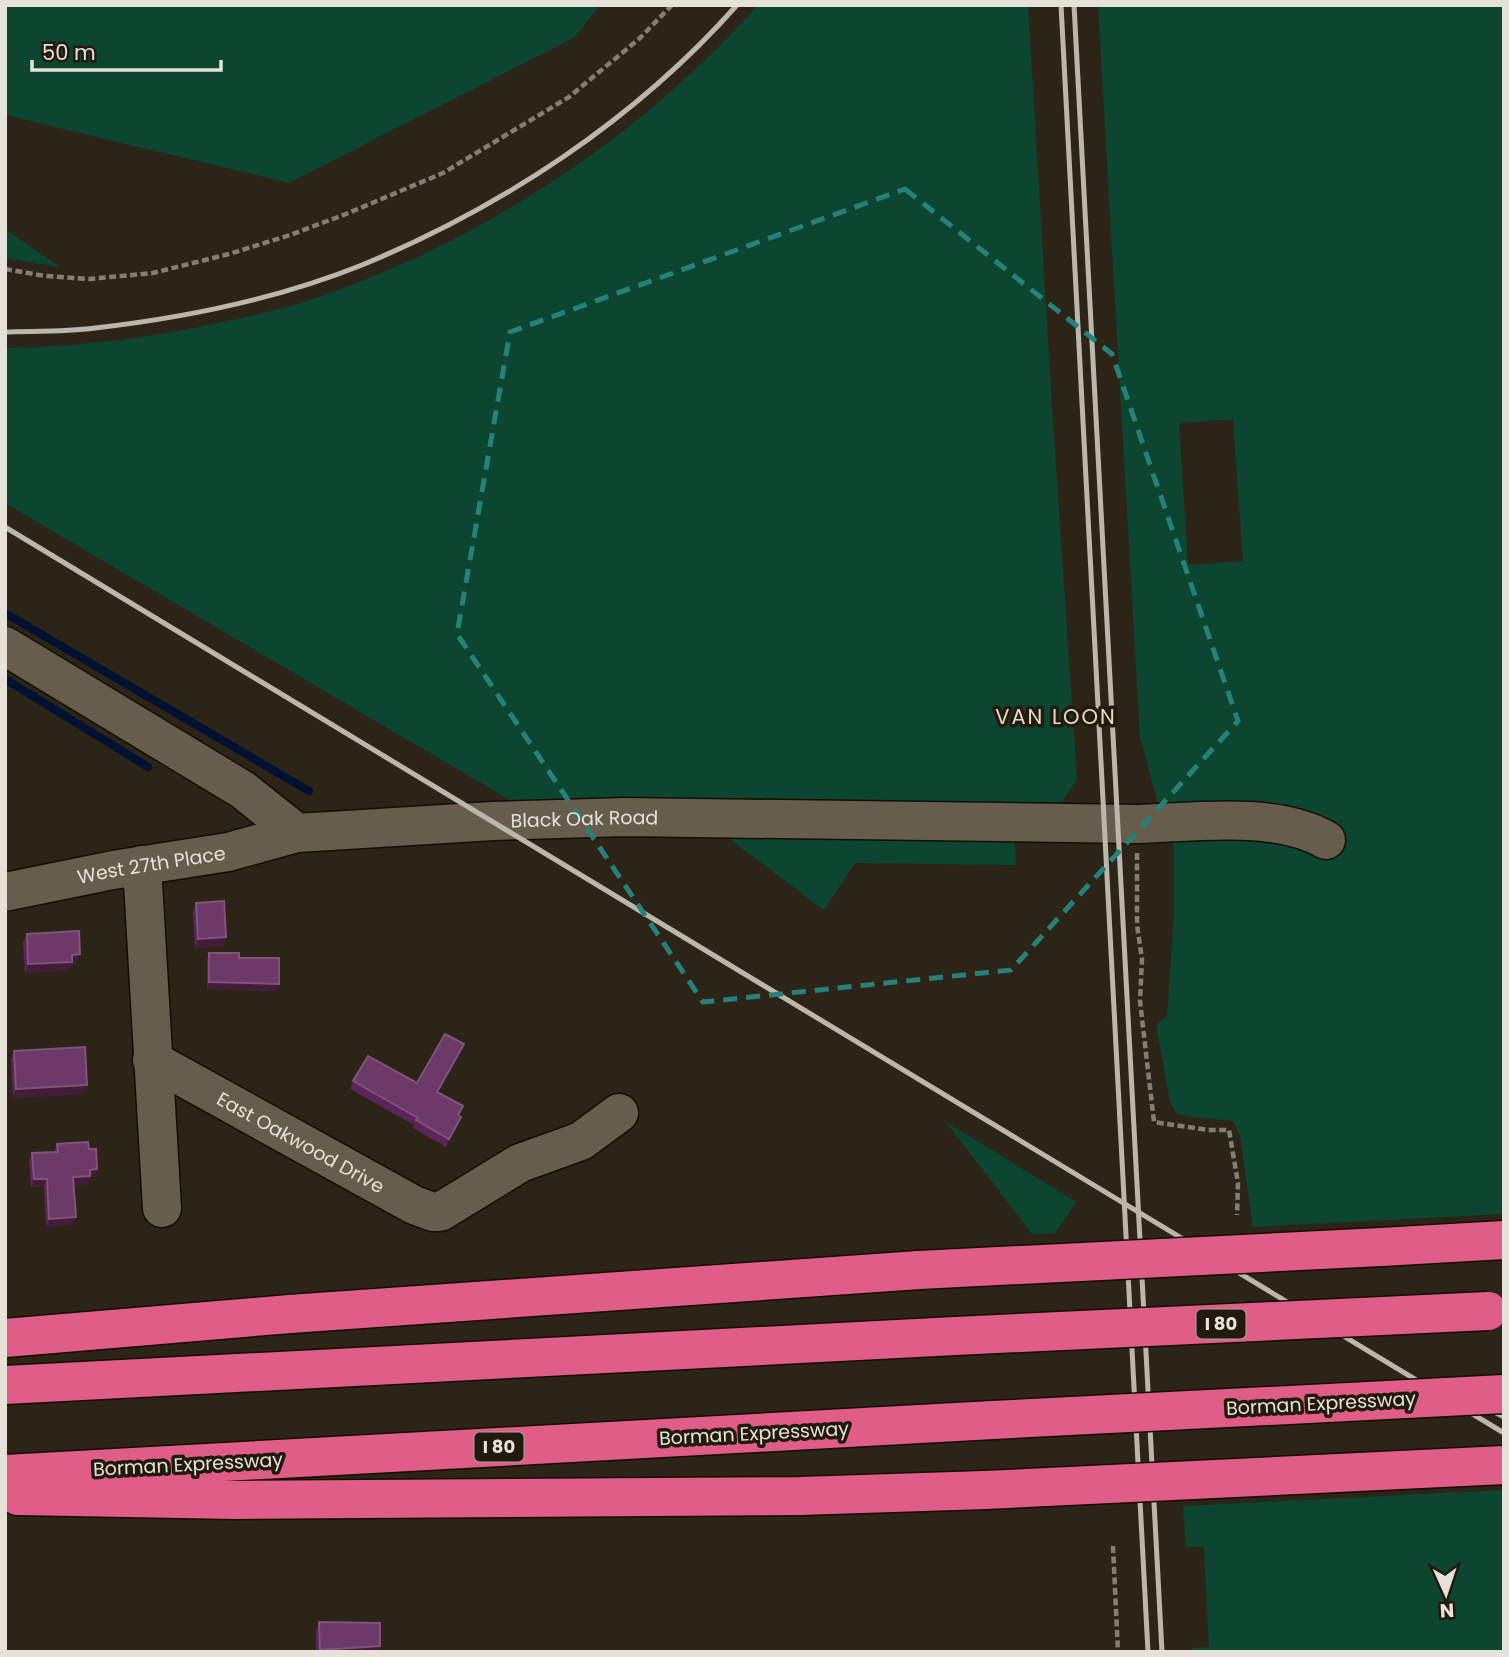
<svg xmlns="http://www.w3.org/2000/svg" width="1509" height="1657" font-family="Poppins,sans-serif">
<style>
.green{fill:#0d4630;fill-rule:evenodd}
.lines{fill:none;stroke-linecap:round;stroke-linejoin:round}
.stream{stroke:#001131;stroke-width:8}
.minor-casing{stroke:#140e03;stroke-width:41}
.highway-casing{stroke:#140e03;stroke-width:41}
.path{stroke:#857f73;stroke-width:4.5;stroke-dasharray:7 3.5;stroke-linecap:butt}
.minor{stroke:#665d4d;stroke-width:38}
.highway{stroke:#e05d87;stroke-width:38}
.rail{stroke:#bcb7ac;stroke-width:5}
.highway-bridge-casing{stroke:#140e03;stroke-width:41;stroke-linecap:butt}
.highway-bridge{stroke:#e05d87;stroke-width:38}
.wall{fill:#5d245b}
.shaded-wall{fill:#431c3a}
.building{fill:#6c3969;stroke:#7f537a;stroke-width:2}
.marked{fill:none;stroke:#258179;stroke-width:5;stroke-dasharray:14 9;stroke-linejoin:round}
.labels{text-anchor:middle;stroke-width:7;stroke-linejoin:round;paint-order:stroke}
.shield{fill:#221b0d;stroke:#aca69c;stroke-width:2}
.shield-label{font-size:18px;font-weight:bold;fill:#e7e2d9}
.street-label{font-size:19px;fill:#e7e2d9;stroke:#221b0d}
.neighbourhood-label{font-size:21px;letter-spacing:2px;fill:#e3d9c7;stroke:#221b0d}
</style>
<rect width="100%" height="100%" fill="#2c2517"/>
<g class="green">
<polygon points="5,5 600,5 575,37 289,183 5,115"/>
<path d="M 758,5 L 1028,5 L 1052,407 L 1077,779 L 1057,809 L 522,807 L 5,503 L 5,348 C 85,347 163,336 241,318 C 263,313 286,308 307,301 C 478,244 638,140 758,5 Z"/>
<path d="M 1098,5 L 1504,5 L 1504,1214 L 1253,1227 L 1240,1136 L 1233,1121 L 1192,1117 L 1176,1113 L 1170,1102 L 1156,1025 L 1167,1017 L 1174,917 L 1174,848 L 1159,807 L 1140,737 ZM 1233,419 L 1243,561 L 1188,565 L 1179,423 Z"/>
<polygon points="5,229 60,267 5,258"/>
<polygon points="711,825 1002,834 1015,843 1016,865 855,863 824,910"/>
<polygon points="946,1122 1076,1202 1055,1233 1032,1234"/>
<polygon points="1504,1490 1504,1652 1192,1652 1192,1648 1209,1647 1204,1547 1186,1547 1183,1506"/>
</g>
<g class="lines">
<g class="stream">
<polyline points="5,613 309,791"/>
<polyline points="5,679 148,767"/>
</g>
<defs>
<g id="minor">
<path id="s1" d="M 5,646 L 243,790 L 297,833 L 493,821 L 625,817 L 1138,824 C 1195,822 1275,811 1326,840"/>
<polyline points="142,865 162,1208"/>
<path id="s2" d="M 5,892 L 113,870 L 228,852 L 297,833"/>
<path id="s3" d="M 152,1060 L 414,1205 L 433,1212 L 440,1212 L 520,1163 L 581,1141 L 619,1113"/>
</g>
<g id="highway">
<polyline points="1381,1247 1504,1240"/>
<polyline points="5,1338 290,1314 919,1270"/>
<polyline points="5,1385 955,1336"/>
<polyline points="5,1474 993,1420"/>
<polyline points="18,1496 236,1500 800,1496 985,1490"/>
</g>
</defs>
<use href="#minor" class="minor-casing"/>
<use href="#highway" class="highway-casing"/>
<g class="path">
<polyline points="5,269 45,276 89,279 153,273 229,254 290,235 346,214 443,173 569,97 640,38 672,5"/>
<polyline points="1137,853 1137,925 1142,959 1140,1001 1154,1122 1208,1130 1229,1130 1238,1183 1237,1215"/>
<polyline points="1113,1546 1118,1652"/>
</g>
<use href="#minor" class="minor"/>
<use href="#highway" class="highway"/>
<g class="rail">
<polyline points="1061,5 1148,1652"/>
<polyline points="1074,5 1162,1652"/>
<path d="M 5,332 C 35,331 66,332 95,328 C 183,318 280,298 362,265 C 503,207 636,119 737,5"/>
<polyline points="5,527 1504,1433"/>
<polyline points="1439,1383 1504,1417"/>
</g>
<defs>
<g id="highway-bridge">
<polyline points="919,1270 1381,1247"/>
<polyline points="955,1336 1488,1311"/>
<polyline points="993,1420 1504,1394"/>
<polyline points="985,1490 1504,1465"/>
</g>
</defs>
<use href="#highway-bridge" class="highway-bridge-casing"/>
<use href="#highway-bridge" class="highway-bridge"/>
</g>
<g class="wall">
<polygon points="196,903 226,937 223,946 195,948 193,912"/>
<polygon points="27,934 77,963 71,964 69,970 25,973 23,943"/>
<polygon points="209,953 239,958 279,984 276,991 207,989 207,960"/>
<polygon points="14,1051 83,1094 13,1098 11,1060"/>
<polygon points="461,1052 438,1092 461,1117 458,1125 446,1147 413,1128 414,1125 350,1089 353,1081 417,1083"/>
<polygon points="57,1144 89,1149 97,1169 94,1177 90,1177 87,1184 74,1185 73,1225 46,1227 44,1186 31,1187 29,1161 32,1153 54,1152"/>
<polygon points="319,1622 380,1646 378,1652 316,1652 316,1631"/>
</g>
<g class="shaded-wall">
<polygon points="226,937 223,946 195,948 198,939"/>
<polygon points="80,954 77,963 71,964 69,970 25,973 28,964 72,955"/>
<polygon points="209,982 279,984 276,991 207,989"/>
<polygon points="464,1044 461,1052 434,1100 437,1092"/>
<polygon points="87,1085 83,1094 13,1098 16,1089"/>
<polygon points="461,1117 458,1125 446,1147 449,1139"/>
<polygon points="97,1169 94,1177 90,1177 87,1184 71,1185 73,1177 90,1170"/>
<polygon points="34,1179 47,1179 44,1186 31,1187"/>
<polygon points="76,1217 73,1225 46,1227 49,1219"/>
<polygon points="380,1646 378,1652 319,1652 320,1650"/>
</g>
<g class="building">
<polygon points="224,901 226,937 198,939 196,903"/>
<polygon points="79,931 80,954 72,955 72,962 28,964 27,934"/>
<polygon points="209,953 239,953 239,958 279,958 279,984 209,982"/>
<polygon points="445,1034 464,1044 437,1092 463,1106 458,1115 461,1117 449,1139 416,1120 418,1118 353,1081 368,1056 417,1083"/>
<polygon points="85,1047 87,1085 16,1089 14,1051"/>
<polygon points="88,1142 89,1149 96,1149 97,1169 90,1170 90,1176 73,1177 76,1217 49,1219 47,1179 34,1179 32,1153 58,1152 57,1144"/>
<polygon points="319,1622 380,1623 380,1646 320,1650"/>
</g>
<path class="marked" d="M 905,189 L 1112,354 L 1238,721 L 1011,970 L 703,1002 L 457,634 L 510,332 Z"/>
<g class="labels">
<g class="shield">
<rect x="1196.5" y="1309.5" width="49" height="29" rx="5"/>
<rect x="474.5" y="1432.5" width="49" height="29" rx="5"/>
</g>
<g class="shield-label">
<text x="1221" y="1330">I 80</text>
<text x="499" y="1453">I 80</text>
</g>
<g class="street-label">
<text dy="7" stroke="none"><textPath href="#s1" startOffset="635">Black Oak Road</textPath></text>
<text dy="7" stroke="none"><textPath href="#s2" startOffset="149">West 27th Place</textPath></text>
<text dy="7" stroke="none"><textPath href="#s3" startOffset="170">East Oakwood Drive</textPath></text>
<text transform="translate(1321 1403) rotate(-3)" y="7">Borman Expressway</text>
<text transform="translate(754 1433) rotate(-3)" y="7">Borman Expressway</text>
<text transform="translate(188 1464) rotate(-3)" y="7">Borman Expressway</text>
</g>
<g class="neighbourhood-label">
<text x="1056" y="724">VAN LOON</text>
</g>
</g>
<rect width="1509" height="1657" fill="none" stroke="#e7e2d9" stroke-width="14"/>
<g transform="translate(1446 1594) rotate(177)" stroke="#221b0d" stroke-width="5" paint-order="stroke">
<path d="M0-5L12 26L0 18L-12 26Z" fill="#e7e2d9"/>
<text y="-10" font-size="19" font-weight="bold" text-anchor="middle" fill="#e7e2d9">N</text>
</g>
<path d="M32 60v10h189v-10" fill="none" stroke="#e7e2d9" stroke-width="3.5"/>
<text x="42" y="60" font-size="21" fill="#e7e2d9" stroke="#221b0d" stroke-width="5" paint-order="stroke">50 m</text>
</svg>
